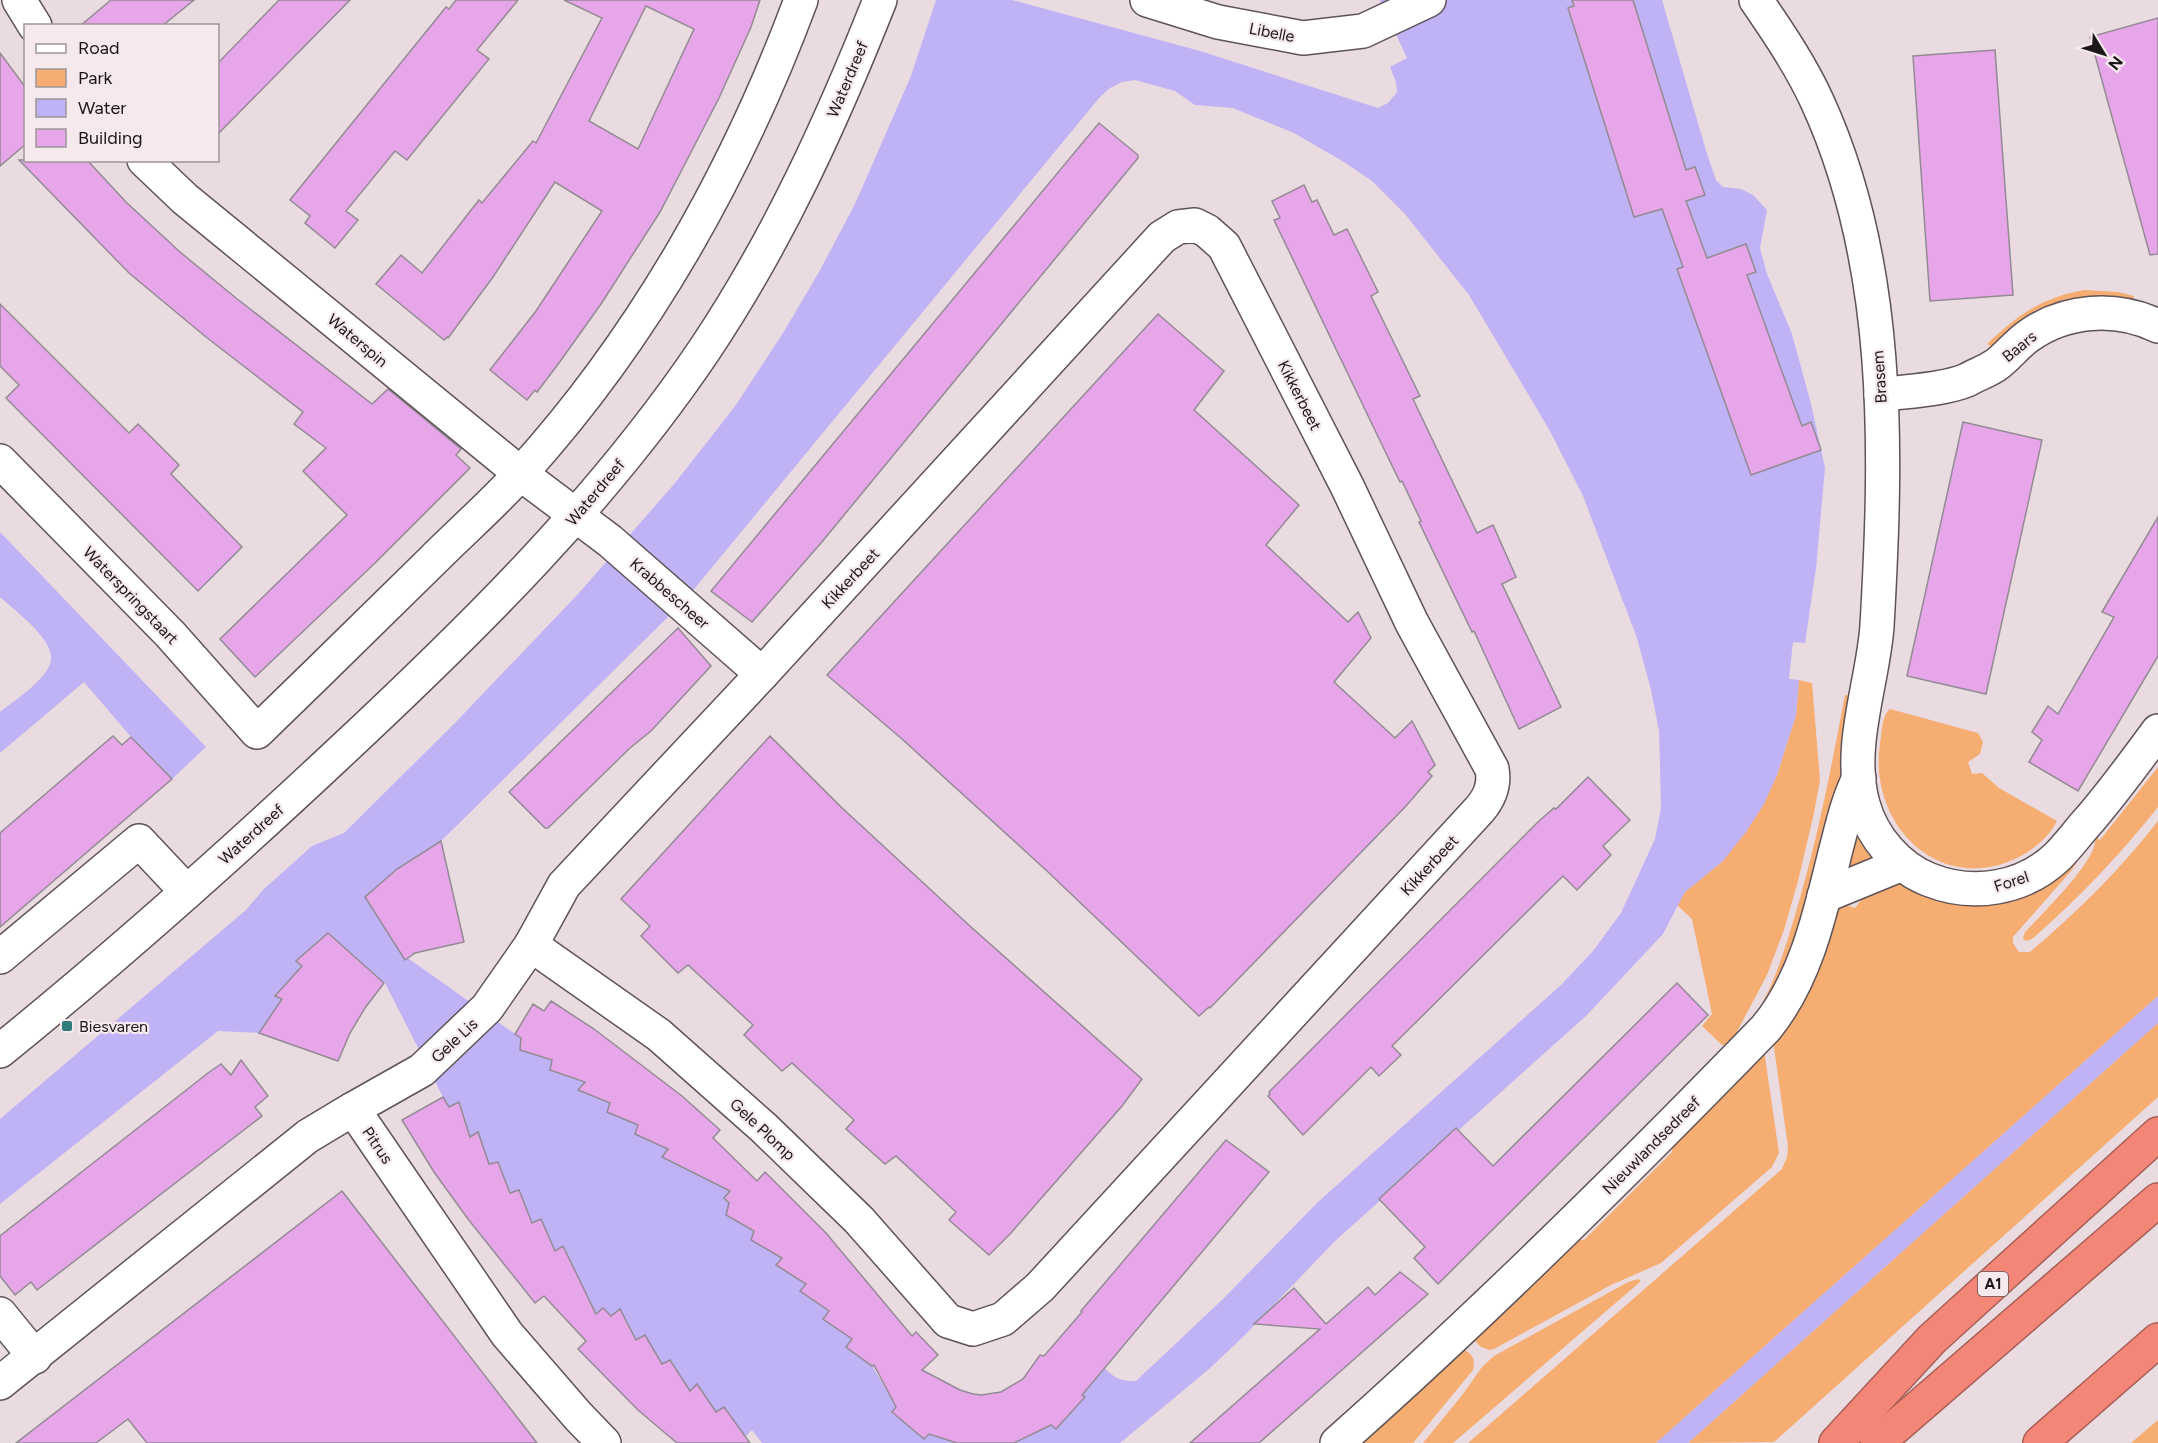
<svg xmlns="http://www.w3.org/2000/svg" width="2158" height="1443" font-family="Figtree,sans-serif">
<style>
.green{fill:#f5ad72}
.water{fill:#bfb2f5}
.building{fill:#e7a6ea;stroke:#938b93;stroke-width:1.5;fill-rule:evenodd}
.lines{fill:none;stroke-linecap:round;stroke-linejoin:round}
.minor-casing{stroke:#5f5357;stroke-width:36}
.tertiary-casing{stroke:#5f5357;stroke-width:36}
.motorway-casing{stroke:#a85f56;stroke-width:36}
.minor{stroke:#fff;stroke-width:33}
.tertiary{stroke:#fff;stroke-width:33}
.motorway{stroke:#f48678;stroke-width:33}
.poi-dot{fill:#317b7d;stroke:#f6e9ed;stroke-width:2}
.labels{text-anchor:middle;stroke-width:4.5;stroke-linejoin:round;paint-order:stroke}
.shield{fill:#f6e9ed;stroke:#5d5558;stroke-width:1.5}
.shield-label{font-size:15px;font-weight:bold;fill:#1b1618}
.street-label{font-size:16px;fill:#1b1618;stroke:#f6e9ed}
.poi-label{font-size:16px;fill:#1b1618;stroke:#f6e9ed;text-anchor:start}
</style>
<rect width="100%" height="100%" fill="#e9dbe0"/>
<g class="green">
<path d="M 2085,290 L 2118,292 L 2134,296 L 2132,306 L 1992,347 L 1987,344 C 2018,315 2042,297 2085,290 Z"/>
<polygon points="1799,680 1812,683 1820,780 1814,813 1798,881 1784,930 1767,975 1732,1041 1728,1044 1722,1045 1702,1026 1712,1014 1692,919 1677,905 1685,892 1723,861 1777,775 1796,715"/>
<path d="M 1845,695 L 1855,697 L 1845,762 L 1827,844 L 1795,959 L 1757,1013 C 1775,982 1785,949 1795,915 C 1817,842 1831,769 1845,695 Z"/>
<path d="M 1890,709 L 1978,733 L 1983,742 L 1980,754 L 1968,762 L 1972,774 L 1982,773 L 1999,788 L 2057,821 C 2049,837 2033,850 2017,858 C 1938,896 1868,823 1880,744 C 1882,733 1881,716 1890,709 Z"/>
<path d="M 2158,767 L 2158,807 C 2120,855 2078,899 2032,939 L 2026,941 L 2023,938 L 2025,932 C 2042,914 2091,866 2095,843 C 2096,839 2094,838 2093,835 L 2100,840 Z"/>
<path d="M 2158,821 L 2158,996 L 1656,1443 L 1468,1443 L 1782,1169 L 1787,1157 L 1788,1147 L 1773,1040 L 1829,913 L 1843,904 L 1855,908 L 1862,899 L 1861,897 L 1894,882 L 1906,883 L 1934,894 L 2087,847 L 2071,871 L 2013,937 L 2013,943 L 2019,952 L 2030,952 C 2077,912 2120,870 2158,821 Z"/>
<polygon points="1852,822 1882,860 1842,876"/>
<polygon points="2158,1023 2158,1097 1774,1442 1688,1443"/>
<polygon points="1764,1050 1779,1153 1772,1167 1661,1263 1611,1285 1494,1349 1489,1350 1481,1347 1472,1338 1571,1239 1584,1240 1672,1152 1673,1138"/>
<polygon points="1638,1279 1640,1280 1640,1282 1453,1443 1423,1443 1463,1394 1482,1367 1494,1356 1628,1282"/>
<path d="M 1461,1349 C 1472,1352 1476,1360 1473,1370 L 1413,1443 L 1353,1443 Z"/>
<polygon points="2158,1420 2158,1443 2131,1443"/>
</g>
<g class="water">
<path d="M 936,0 L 1012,0 L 1200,51 L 1378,108 L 1388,103 L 1397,92 L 1396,82 L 1390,67 L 1407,58 L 1380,0 L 1662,0 L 1707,154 L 1716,180 L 1723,187 L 1741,189 L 1753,195 L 1767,210 L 1760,248 L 1767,274 L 1792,334 L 1811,404 L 1825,468 L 1816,568 L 1805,643 L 1793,642 L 1789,679 L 1799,680 L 1796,715 L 1777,775 L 1764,804 L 1746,832 L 1723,861 L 1685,892 L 1663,934 L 1587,1015 L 1335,1241 L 1245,1335 L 1209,1369 L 1120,1443 L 1014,1443 L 1051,1425 L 1056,1429 L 1084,1397 L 1079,1393 L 1093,1357 C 1109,1371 1113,1382 1136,1381 L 1222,1300 L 1318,1202 L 1561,985 L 1593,951 L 1621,913 L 1655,839 L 1661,808 L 1660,766 L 1659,731 L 1651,690 L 1637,638 L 1583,496 L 1550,431 L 1469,295 L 1405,214 L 1372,181 L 1344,162 L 1294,133 L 1233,108 L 1195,105 L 1175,91 L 1135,80 L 1122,82 L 1110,88 L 1100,97 L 695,588 L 673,612 L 441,841 L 397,869 L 365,897 L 402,954 L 525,1041 L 520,1050 L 545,1058 L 547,1054 L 555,1060 L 550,1070 L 574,1079 L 577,1075 L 585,1081 L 579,1090 L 606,1096 L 662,1141 L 731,1189 L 733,1207 L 726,1215 L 751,1224 L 784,1257 L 776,1266 L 798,1279 L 801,1276 L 808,1284 L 800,1292 L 822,1306 L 825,1303 L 854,1340 L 846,1347 L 873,1367 L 896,1407 L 892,1412 L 924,1439 L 929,1434 L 957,1443 L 762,1443 L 752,1430 L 744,1438 L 724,1407 L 717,1415 L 697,1384 L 689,1392 L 681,1385 L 684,1381 L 671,1360 L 663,1368 L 645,1335 L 637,1342 L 629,1335 L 632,1332 L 620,1310 L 611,1317 L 603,1308 L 597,1313 L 565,1278 L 575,1270 L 564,1247 L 555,1253 L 541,1219 L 532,1225 L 526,1217 L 529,1215 L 519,1191 L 510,1197 L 504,1188 L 507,1186 L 498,1162 L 489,1167 L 483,1159 L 487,1157 L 478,1132 L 469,1138 L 463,1129 L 467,1127 L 459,1102 L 450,1107 L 443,1097 L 385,983 L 328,933 L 296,961 L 302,966 L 275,995 L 282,999 L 259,1033 L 218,1031 L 0,1204 L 0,1119 L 246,910 L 264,889 L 312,846 L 344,833 L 455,723 L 579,593 L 675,483 L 736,405 L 783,333 L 819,272 L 855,204 L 911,76 Z"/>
<path d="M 0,532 L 206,747 L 172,779 L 131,737 L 84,682 L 0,753 L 0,712 C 14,701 49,678 51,660 C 54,639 14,610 0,597 Z"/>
<polygon points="2158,996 2158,1023 1688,1443 1656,1443"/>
</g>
<g class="building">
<polygon points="111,0 194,0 162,26 80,26"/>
<polygon points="279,0 350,0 218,134 218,63"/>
<polygon points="456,0 518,0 477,50 489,59 423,140 407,160 395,151 346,211 358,220 335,248 305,223 310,216 290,200 446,7 449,9"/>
<path d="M 564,0 L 760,0 L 751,27 L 719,98 L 660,212 L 601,304 L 559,363 L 537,392 L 535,390 L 527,400 L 490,370 L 536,311 L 602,211 L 555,182 L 493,277 L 448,338 L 447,337 L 444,340 L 376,284 L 401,255 L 422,273 L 479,200 L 482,203 L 533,141 L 536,143 L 602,18 ZM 646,6 L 694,29 L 638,149 L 589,121 Z"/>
<polygon points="1572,0 1633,0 1686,170 1695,167 1705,195 1686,201 1707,258 1746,244 1756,272 1747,275 1793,402 1802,426 1811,422 1821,450 1751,475 1677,269 1683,267 1662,209 1634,217 1568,8 1574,6"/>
<polygon points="2158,18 2158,254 2150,255 2090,37"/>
<polygon points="1995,50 2013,295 1930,301 1913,56"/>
<polygon points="0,53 26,88 26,144 0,166"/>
<polygon points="1099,123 1138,155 1138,158 821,543 752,622 711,591"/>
<polygon points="19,160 87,160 126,202 180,252 236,298 372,404 388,389 461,449 456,455 470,468 374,564 255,677 220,639 347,515 303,471 326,448 294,424 303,412 206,337 129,273"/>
<polygon points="1304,185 1312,202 1317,200 1334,235 1347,229 1378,292 1371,296 1420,396 1413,399 1477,533 1493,525 1516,577 1502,584 1561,707 1519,729 1474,631 1472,632 1419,522 1421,521 1402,481 1400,482 1384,449 1274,220 1280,218 1272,201"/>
<polygon points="0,304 129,433 138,424 179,465 171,474 242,547 198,591 6,398 19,385 0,366"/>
<polygon points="1158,314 1224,371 1194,410 1299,505 1266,545 1348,622 1358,612 1371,638 1334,682 1395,738 1412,721 1435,765 1428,772 1432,776 1406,806 1210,1008 1209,1007 1199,1016 1047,871 902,739 827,675"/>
<polygon points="1963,422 2042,440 1986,694 1907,676"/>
<polygon points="2158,517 2158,656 2078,791 2029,762 2042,740 2032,732 2048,706 2058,714 2114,617 2102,612"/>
<polygon points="678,628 711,666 651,731 630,748 548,828 545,828 509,792"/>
<polygon points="113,736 122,745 131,737 172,779 0,927 0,833"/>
<polygon points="770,736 840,806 971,927 1142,1079 1122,1106 1010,1234 989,1255 949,1220 956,1212 896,1156 885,1164 846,1129 854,1120 792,1063 782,1071 744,1035 753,1025 688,965 678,973 641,936 650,926 621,899"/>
<polygon points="1588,777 1630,820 1603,846 1611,855 1577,890 1563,876 1392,1046 1401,1055 1379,1076 1371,1067 1303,1135 1268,1096 1270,1094 1269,1092 1539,821 1554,808 1556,809"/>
<polygon points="441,841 464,942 415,953 405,960 365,897 397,869"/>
<polygon points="328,933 384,983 365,1008 350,1033 338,1061 259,1033 282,999 275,996 302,966 296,961"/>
<polygon points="1677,983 1708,1015 1438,1284 1414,1258 1425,1247 1379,1199 1456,1128 1493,1166"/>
<polygon points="551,1001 594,1029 682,1096 720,1130 713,1138 757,1181 765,1172 826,1233 912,1336 916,1332 938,1355 922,1370 960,1390 973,1394 981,1395 1001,1392 1023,1379 1040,1355 1044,1356 1082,1312 1081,1311 1226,1140 1269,1172 1082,1395 1085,1397 1056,1429 1051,1425 1014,1443 957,1443 929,1434 924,1439 892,1412 896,1407 874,1365 872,1366 846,1347 852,1339 823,1319 829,1311 800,1291 806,1284 776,1265 782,1258 751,1240 754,1231 726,1215 729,1203 724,1198 730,1191 662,1157 668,1149 635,1134 638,1125 607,1112 610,1103 578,1090 585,1082 550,1070 552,1060 520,1050 521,1038 515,1034 533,1004 544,1011"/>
<polygon points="241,1060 268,1096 255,1107 262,1116 37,1290 31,1282 15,1295 0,1276 0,1236 208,1073 221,1064 231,1075"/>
<polygon points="443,1097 449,1107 459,1102 470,1137 478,1132 489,1164 498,1162 510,1193 519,1190 532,1223 541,1219 555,1251 563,1246 596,1314 603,1308 611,1316 620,1309 636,1340 645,1335 662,1364 670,1360 690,1391 697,1384 716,1412 724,1407 750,1443 677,1443 638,1410 578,1349 586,1341 544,1296 535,1303 468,1219 434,1172 402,1120"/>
<polygon points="342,1191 537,1443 147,1443 128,1419 96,1443 16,1443"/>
<polygon points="1400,1272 1428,1294 1259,1443 1190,1443 1320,1329 1254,1324 1294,1288 1326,1324 1368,1287 1375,1295"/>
</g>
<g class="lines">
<defs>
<g id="minor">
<polyline points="19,0 35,26"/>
<polyline points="1147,0 1218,22 1303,38 1363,31 1429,0"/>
<path d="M 1756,0 C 1778,32 1801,66 1817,101 C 1892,264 1887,451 1877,626 C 1873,683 1847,747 1863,804 C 1872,837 1898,868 1930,880 C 1973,897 2023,889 2057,857 C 2069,845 2079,831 2090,819 C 2114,791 2136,761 2158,731"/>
<polyline points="144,160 185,199 521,474 610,541 762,674"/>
<path d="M 1195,225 L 1207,231 L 1224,246 L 1347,486 L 1412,623 L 1492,769 C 1495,785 1490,797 1480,809 L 1040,1287 L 1003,1319 L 973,1329 L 948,1321 L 859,1220 L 764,1128 L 659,1035 L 531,945 L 564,885 L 762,674 L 1162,237 L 1178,227 Z"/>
<path d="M 1881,395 C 1906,391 1943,390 1967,380 C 1976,375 1987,371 1996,365 C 2007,357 2016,345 2027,337 C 2065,309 2116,306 2158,326"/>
<path d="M 0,461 L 170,634 L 257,732 C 316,675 374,618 433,560 C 462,531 494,503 522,472 C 645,336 737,172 801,0"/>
<polyline points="1824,896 1902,864"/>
<polyline points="0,957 139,841 187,892"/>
<polyline points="353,1109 422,1070 487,1008 531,945"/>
<polyline points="0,1314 35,1357"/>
<polyline points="0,1383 308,1136 353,1109 507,1334 578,1416 604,1443"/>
<path d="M 1337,1443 C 1486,1311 1627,1171 1766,1028 C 1806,979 1820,914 1835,853 C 1842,827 1847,802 1859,778"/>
</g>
<path id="tertiary" d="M 0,1051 C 116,957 227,858 336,756 C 470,631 602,502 705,349 C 778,240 832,121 880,0"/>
<g id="motorway">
<polyline points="1836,1443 1932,1339 2158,1134"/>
<polyline points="1877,1443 2158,1200"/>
<polyline points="2040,1443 2158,1340"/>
</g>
</defs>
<use href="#minor" class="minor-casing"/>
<use href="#tertiary" class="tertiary-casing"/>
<use href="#motorway" class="motorway-casing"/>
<use href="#minor" class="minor"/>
<use href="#tertiary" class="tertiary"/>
<use href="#motorway" class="motorway"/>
</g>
<rect class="poi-dot" x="61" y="1020" width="12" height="12" rx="3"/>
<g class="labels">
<rect class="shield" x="1978" y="1272" width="30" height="24" rx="4.5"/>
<g class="shield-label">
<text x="1993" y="1289">A1</text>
</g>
<g class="street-label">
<text transform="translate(1272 32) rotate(11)" y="6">Libelle</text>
<text transform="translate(847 79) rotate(-67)" y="6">Waterdreef</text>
<text transform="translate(358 340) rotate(40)" y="6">Waterspin</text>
<text transform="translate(2019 346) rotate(-39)" y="6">Baars</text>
<text transform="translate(1879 377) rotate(-94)" y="6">Brasem</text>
<text transform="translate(1300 395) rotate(63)" y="6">Kikkerbeet</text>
<text transform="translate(595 492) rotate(-50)" y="6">Waterdreef</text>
<text transform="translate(850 578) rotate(-47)" y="6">Kikkerbeet</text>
<text transform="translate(670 593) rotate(41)" y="6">Krabbescheer</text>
<text transform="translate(131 595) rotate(46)" y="6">Waterspringstaart</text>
<text transform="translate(251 834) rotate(-42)" y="6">Waterdreef</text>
<text transform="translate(1429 865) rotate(-47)" y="6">Kikkerbeet</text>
<text transform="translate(2011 881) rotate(-18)" y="6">Forel</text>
<text transform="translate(454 1040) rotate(-43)" y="6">Gele Lis</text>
<text transform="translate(763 1129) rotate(43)" y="6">Gele Plomp</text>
<text transform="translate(378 1145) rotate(56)" y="6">Pitrus</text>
<text transform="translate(1651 1145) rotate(-45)" y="6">Nieuwlandsedreef</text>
</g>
<g class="poi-label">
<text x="79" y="1032">Biesvaren</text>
</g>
</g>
<rect x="24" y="24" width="195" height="138" fill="#f6e9ed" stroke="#9e9598" stroke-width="1.5"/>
<rect x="36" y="44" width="30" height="9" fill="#ffffff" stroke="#9e9598" stroke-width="1.5"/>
<text x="78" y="54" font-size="18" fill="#1b1618">Road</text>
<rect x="36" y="69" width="30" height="18" fill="#f5ad72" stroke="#9e9598" stroke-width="1.5"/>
<text x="78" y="84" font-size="18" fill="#1b1618">Park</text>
<rect x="36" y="99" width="30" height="18" fill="#bfb2f5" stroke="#9e9598" stroke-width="1.5"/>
<text x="78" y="114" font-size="18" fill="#1b1618">Water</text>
<rect x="36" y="129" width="30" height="18" fill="#e7a6ea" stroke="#9e9598" stroke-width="1.5"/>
<text x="78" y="144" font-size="18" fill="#1b1618">Building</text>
<g transform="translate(2104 54) rotate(128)" stroke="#f6e9ed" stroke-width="4.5" paint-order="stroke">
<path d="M0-4.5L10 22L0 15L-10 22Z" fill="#1b1618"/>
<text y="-9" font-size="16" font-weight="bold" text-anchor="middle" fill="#1b1618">N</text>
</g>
</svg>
